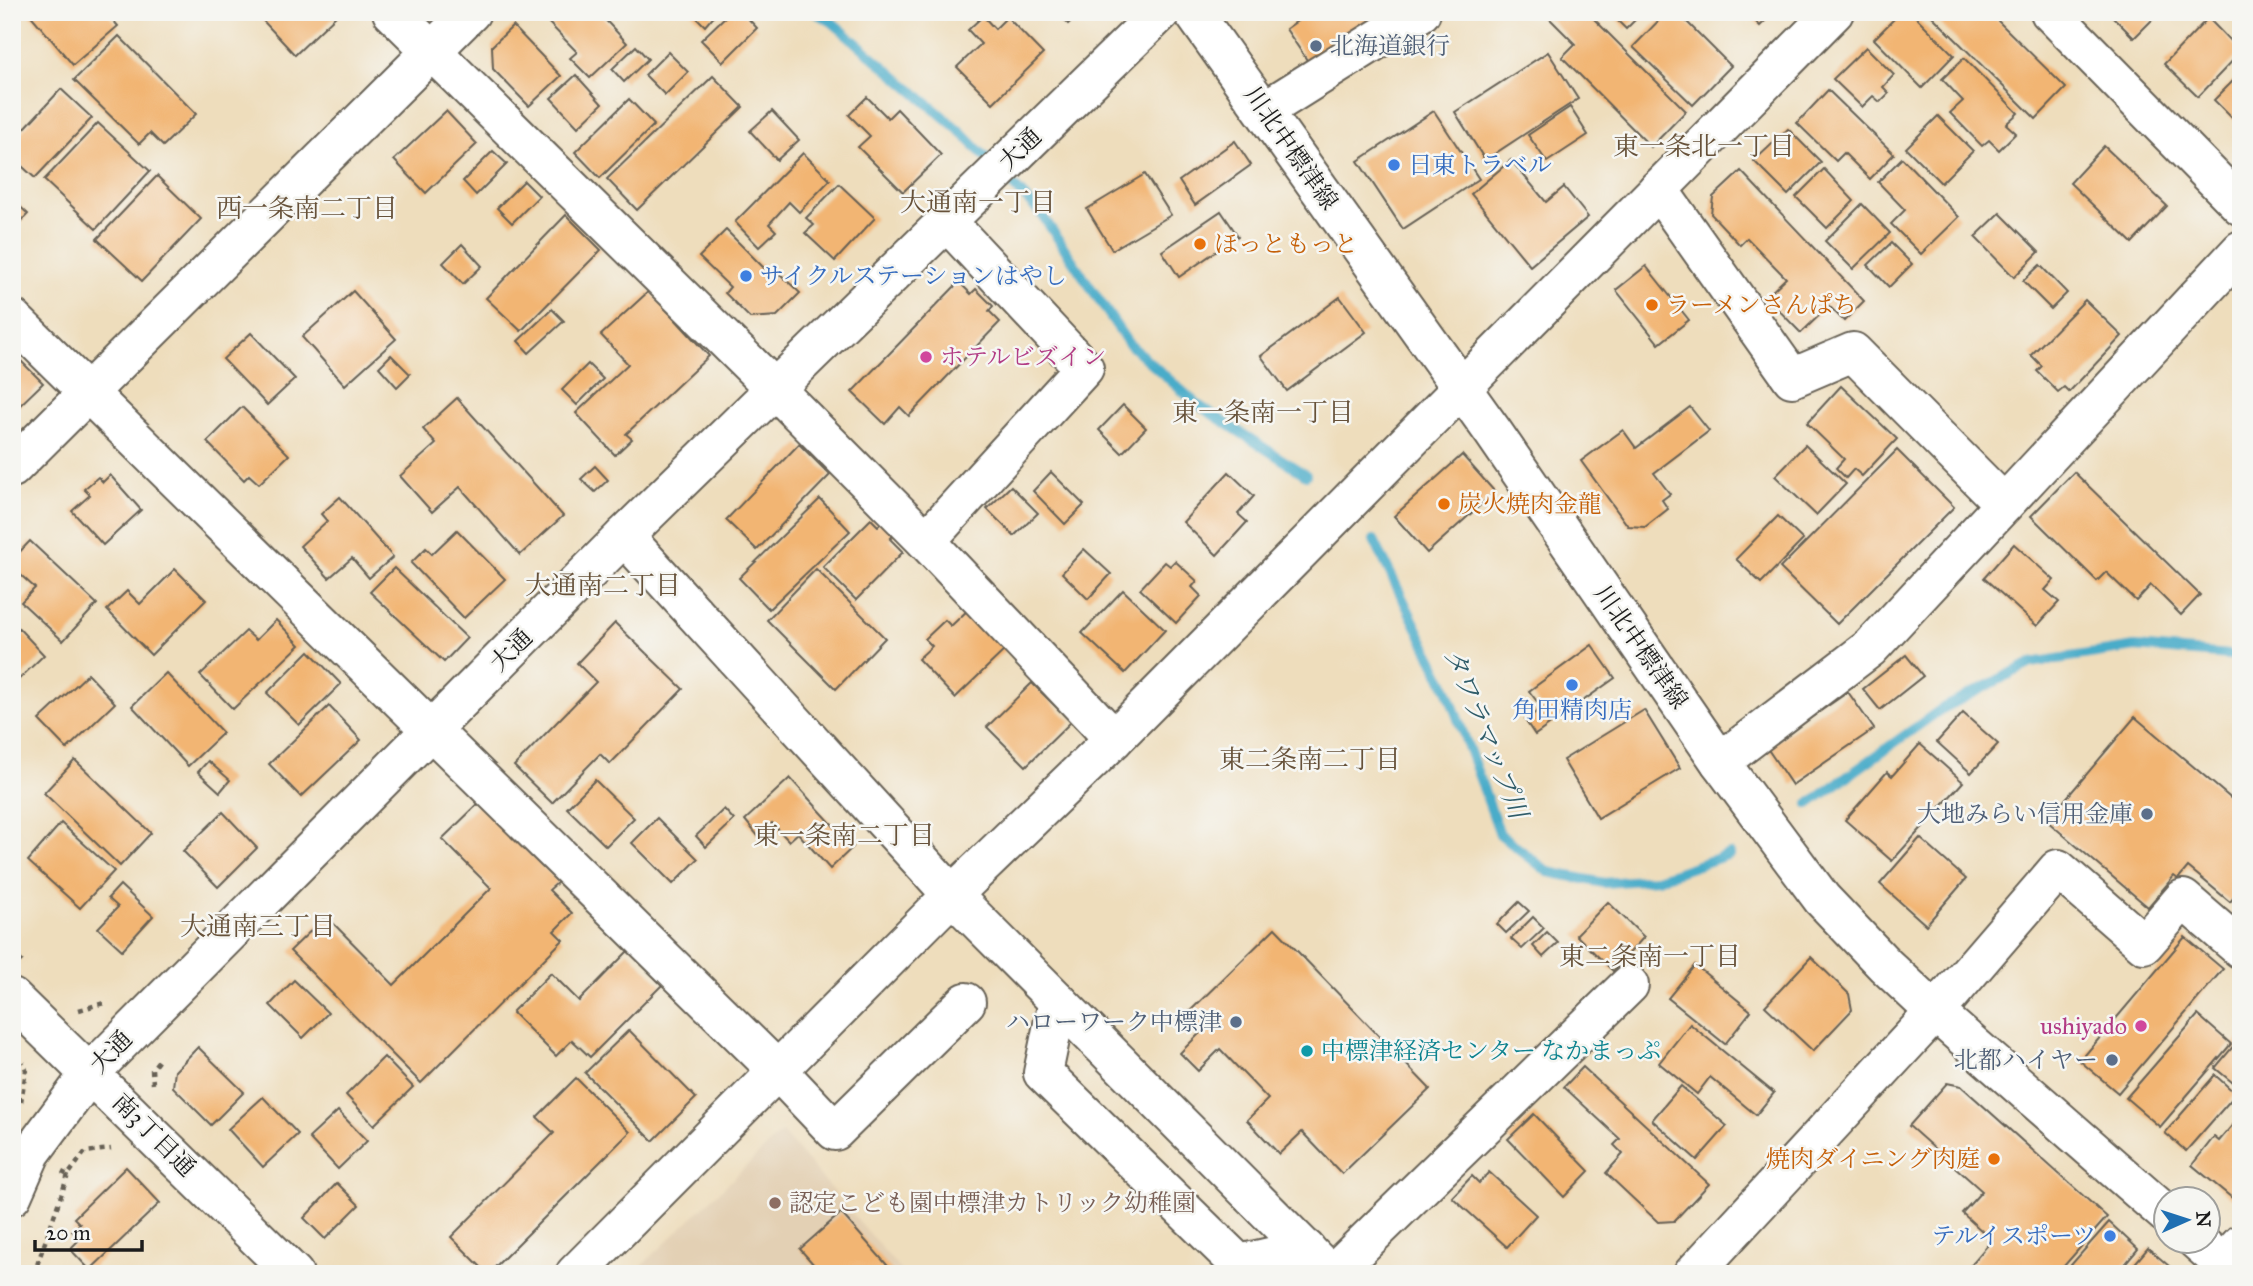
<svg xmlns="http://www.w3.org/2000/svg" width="2253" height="1286" font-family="'IM FELL Great Primer','Noto Serif JP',serif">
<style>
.built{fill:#e3d0b4}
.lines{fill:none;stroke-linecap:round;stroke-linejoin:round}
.stream{stroke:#49acc9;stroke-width:10}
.building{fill:#f2b573}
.minor-casing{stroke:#666054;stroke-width:42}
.major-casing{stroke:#666054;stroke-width:42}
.path{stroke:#666054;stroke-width:4.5;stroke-dasharray:5 5;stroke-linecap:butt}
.minor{stroke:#fff;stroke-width:38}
.major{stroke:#fff;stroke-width:38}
.service-dot{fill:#5c6f8a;stroke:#f6f6f2;stroke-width:2.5}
.shop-dot{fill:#3f7fe0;stroke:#f6f6f2;stroke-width:2.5}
.food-dot{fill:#e8710a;stroke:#f6f6f2;stroke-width:2.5}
.hotel-dot{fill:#d1479c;stroke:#f6f6f2;stroke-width:2.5}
.culture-dot{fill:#0f9aa8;stroke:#f6f6f2;stroke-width:2.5}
.education-dot{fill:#8d6e63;stroke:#f6f6f2;stroke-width:2.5}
.labels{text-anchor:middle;stroke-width:5;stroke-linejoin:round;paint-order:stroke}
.service-label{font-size:24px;fill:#4e5e75;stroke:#f6f6f2;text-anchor:end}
.street-label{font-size:24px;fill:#1c1c1c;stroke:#f6f6f2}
.shop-label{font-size:24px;fill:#366cbe;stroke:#f6f6f2;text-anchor:start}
.food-label{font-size:24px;fill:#c56008;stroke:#f6f6f2;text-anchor:start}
.hotel-label{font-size:24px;fill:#b23c85;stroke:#f6f6f2;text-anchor:start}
.culture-label{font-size:24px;fill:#0d838f;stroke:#f6f6f2;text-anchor:start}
.education-label{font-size:24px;fill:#785e54;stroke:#f6f6f2;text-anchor:start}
.neighbourhood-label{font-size:26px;fill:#67523a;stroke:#f6f6f2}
.water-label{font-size:26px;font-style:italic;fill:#305d6a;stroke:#f6f6f2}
</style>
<rect width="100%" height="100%" fill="#f6f6f2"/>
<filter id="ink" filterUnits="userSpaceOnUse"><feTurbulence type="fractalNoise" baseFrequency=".0143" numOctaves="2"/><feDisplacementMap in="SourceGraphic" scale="14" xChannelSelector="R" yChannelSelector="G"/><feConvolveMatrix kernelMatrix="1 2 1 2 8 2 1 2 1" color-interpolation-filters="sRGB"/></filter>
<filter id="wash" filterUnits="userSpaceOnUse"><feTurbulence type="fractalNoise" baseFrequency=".00686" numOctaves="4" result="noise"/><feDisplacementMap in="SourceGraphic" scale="28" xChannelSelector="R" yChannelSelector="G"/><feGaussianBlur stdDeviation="1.57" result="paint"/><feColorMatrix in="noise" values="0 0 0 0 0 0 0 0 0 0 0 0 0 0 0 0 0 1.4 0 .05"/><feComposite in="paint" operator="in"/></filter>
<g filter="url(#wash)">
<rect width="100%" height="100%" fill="#eeddbc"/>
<polygon class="built" points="782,1132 904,1274 633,1274"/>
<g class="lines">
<g class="stream">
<polyline points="814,12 832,22 960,131 1042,215 1128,343 1198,405 1306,475"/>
<polyline points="1374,540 1447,689 1500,834 1548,872 1604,883 1657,879 1730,854"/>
<polyline points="1809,804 1940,710 2031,663 2135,647 2241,656"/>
</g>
</g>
<g id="blocks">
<g class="building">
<polygon points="28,12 106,12 118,26 73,65"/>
<polygon points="255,12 340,12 295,55"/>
<polygon points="546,12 598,12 627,43 590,78 570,58 577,52 542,16"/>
<polygon points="691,12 717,12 705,26"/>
<polygon points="730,12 742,12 757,28 723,62 701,40"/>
<polygon points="1058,12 1081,12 1068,24"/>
<polygon points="1300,12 1376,12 1378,15 1309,63 1286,29 1303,17"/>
<polygon points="1543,12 1587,12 1686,111 1651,147 1562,57 1575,44"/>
<polygon points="1609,12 1643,12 1626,29"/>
<polygon points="1667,12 1677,12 1731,66 1693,105 1633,47"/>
<polygon points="1746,12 1774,12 1760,26"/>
<polygon points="1901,12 1911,12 1954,55 1922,88 1874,39"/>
<polygon points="1928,12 1989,12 2066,88 2036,119"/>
<polygon points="2108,12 2160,12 2134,38"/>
<polygon points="983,16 995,29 1007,17 1043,54 993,103 957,67 981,44 968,30"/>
<polygon points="2208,18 2241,52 2198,97 2164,64"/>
<polygon points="513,26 561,76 529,106 493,69 492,46"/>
<polygon points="119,36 196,114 163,146 150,133 139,144 74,80"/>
<polygon points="636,46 648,59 624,82 612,69"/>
<polygon points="1866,47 1894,75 1883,87 1889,93 1880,102 1873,96 1862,107 1833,79"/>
<polygon points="668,52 688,72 665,95 645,75"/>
<polygon points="1548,52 1578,99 1485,160 1455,112"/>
<polygon points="1964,58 2018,113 2006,124 2016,133 1999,150 1989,140 1982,146 1950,113 1963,101 1942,79"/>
<polygon points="2241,73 2241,127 2214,100"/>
<polygon points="576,75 602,104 578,127 551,98"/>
<polygon points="713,76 743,107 637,210 607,179"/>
<polygon points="61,89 92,118 35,178 12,157 12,142"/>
<polygon points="1828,90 1894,154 1870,179 1844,153 1836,161 1797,123"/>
<polygon points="867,97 888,118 897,109 941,155 903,192 858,147 870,136 849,115"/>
<polygon points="629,99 654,125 600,178 575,152"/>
<polygon points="1570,107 1588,135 1547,162 1528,135"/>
<polygon points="446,111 477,144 426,193 394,160"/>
<polygon points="772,111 799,140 777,160 750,131"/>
<polygon points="1434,111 1479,179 1403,229 1358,161"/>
<polygon points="1938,116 1973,151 1941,183 1906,148"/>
<polygon points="98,123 150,171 96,229 44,180"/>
<polygon points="1788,129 1821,162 1788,195 1754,161"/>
<polygon points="1235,141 1251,165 1195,205 1179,181"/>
<polygon points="2104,146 2167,206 2132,243 2070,183"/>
<polygon points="493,151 507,164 476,195 463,181"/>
<polygon points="803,153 830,180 799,212 789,202 769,224 776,231 759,247 735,222"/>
<polygon points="1902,158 1959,217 1921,254 1891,224 1905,210 1878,182"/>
<polygon points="1511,160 1546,202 1564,187 1588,217 1530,266 1471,194"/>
<polygon points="1824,169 1854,201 1827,228 1796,197"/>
<polygon points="1741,171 1864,301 1844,321 1829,306 1801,333 1766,297 1786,278 1747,238 1740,245 1711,214 1713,197"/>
<polygon points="1145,174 1171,215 1112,250 1087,209"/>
<polygon points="157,176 201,219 142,281 97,239"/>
<polygon points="524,181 539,196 512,223 497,208"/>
<polygon points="839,184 875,218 835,261 805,233 814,225 806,218"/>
<polygon points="12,199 28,214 12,231"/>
<polygon points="1862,204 1890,233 1853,269 1825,241"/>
<polygon points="1221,211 1238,236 1179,277 1162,251"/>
<polygon points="2000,213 2039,252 2014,277 1975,237"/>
<polygon points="566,215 601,250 521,331 486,298"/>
<polygon points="726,230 775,279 780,274 800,293 777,316 750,318 725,293 730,287 699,257"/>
<polygon points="1891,243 1912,264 1889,287 1868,265"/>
<polygon points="462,244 482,266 463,284 443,263"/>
<polygon points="2040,265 2067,293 2051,309 2023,281"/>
<polygon points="1646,266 1689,320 1659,344 1616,290"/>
<polygon points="959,282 971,294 976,289 993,306 989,311 1000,322 909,416 900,407 885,424 852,392"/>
<polygon points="353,291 396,339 345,385 302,337"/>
<polygon points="649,291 709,356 626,434 632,439 615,455 576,413 628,364 601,335"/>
<polygon points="1340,297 1366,332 1287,391 1261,356"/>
<polygon points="2085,300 2122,336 2069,392 2064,387 2058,392 2037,371 2042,366 2031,355"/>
<polygon points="552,309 564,321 529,353 518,341"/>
<polygon points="251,333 295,379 267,405 223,359"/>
<polygon points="12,352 43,383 12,413"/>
<polygon points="391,355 410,374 397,387 379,367"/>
<polygon points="588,364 603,379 577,405 562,390"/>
<polygon points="1841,386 1897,439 1862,476 1854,469 1846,478 1836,468 1844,459 1807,423"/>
<polygon points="457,398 563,516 520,555 460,487 432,512 400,476 436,444 423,429"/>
<polygon points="1123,405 1146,428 1122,453 1099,430"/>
<polygon points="242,407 289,455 259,484 249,475 244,480 207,442"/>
<polygon points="1690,407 1709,431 1654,473 1670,494 1662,500 1668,509 1645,527 1628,526 1581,461 1623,430 1636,448"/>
<polygon points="799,444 830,475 757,550 726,520"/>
<polygon points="1805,445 1846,484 1816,515 1775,476"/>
<polygon points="1897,450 1954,507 1837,624 1780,568"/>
<polygon points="1462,455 1495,492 1427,553 1394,516"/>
<polygon points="595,466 608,480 595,492 581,479"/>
<polygon points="1051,472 1084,505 1065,524 1033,491"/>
<polygon points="1229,472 1254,496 1238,514 1247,522 1217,555 1183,522"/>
<polygon points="2074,472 2200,595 2181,615 2151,585 2136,601 2106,572 2097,581 2031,516"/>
<polygon points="110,475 141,510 103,545 72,511 90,495 84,489 98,477 103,482"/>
<polygon points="1011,486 1038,513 1014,536 987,509"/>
<polygon points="340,497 393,557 369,578 352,558 329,578 300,546 327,521 321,514"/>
<polygon points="820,499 850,531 769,609 739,578"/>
<polygon points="1778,516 1803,540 1761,583 1736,559"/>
<polygon points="871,519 878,526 884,520 897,531 890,539 903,552 856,600 823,567"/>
<polygon points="457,530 505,579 464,618 411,563 426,548 432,554"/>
<polygon points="30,541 97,604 63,641 21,602 35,588 12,567 12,560"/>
<polygon points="2014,544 2054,580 2045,590 2059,602 2037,626 1984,578"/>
<polygon points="1084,549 1111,574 1088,599 1062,573"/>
<polygon points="1175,561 1197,581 1192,587 1201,596 1176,623 1140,589 1165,562 1170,566"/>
<polygon points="394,568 467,638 444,662 370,592"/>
<polygon points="175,569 206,600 151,655 107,610 127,591 140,604"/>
<polygon points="816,569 885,638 836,689 767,620"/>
<polygon points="1123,590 1165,630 1125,673 1082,633"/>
<polygon points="970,608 1008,647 955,698 918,659 932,646 925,639 945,620 951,626"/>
<polygon points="276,620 300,645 233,709 200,675 246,631 256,640"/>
<polygon points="12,621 44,655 12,686"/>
<polygon points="615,623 683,689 610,764 600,754 552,803 514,766 596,682 577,663"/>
<polygon points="1592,645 1615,678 1535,735 1525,720 1542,708 1529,691"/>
<polygon points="309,651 341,684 299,725 267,693"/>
<polygon points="1906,655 1923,676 1880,710 1863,689"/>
<polygon points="166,673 223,733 188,766 132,706"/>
<polygon points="88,674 115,703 67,749 39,720"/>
<polygon points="1032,683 1071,722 1026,766 987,727"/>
<polygon points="1848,692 1874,729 1792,785 1767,748"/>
<polygon points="329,706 361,740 301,797 269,764"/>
<polygon points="1644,710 1680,768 1598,818 1563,760"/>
<polygon points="1963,713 1998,744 1971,773 1937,742"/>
<polygon points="2135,717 2241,807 2241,889 2230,902 2188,867 2178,879 2174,876 2148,907 2047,821"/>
<polygon points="1920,744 1963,782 1892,861 1845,820 1887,772 1892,776"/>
<polygon points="75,760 151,833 120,866 44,793"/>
<polygon points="208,761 230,780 220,792 198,772"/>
<polygon points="790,778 853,847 830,869 798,833 789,841 772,823 758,836 745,820"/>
<polygon points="595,780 634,818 606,846 567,808"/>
<polygon points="479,803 558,882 549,890 572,913 554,931 563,940 421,1083 290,951 326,916 394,985 491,888 442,839"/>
<polygon points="724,809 734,820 706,847 696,836"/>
<polygon points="223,812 257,848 218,887 183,851"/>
<polygon points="657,818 698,859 673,884 632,843"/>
<polygon points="61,823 114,871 80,908 28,861"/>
<polygon points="1920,838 1966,879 1926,925 1880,884"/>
<polygon points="120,885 153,916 122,950 98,928 118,907 108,898"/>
<polygon points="1519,902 1529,911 1506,933 1497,924"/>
<polygon points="1608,902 1644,937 1613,971 1576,935"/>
<polygon points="1533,917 1544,928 1522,949 1511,939"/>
<polygon points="1275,928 1430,1089 1342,1174 1302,1132 1279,1154 1247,1120 1268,1099 1220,1049 1198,1071 1180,1053 1202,1031 1186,1015"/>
<polygon points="1547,932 1558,943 1543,957 1533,946"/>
<polygon points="2185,937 2223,969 2118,1093 2080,1061"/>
<polygon points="628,951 662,985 590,1057 572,1040 556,1056 512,1012 551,973 579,1001"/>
<polygon points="1811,957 1849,994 1852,1010 1813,1051 1765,1006"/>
<polygon points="1695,965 1751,1011 1725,1044 1668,998"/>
<polygon points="294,980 328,1013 303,1038 270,1005"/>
<polygon points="2198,1015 2231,1044 2160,1127 2126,1098"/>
<polygon points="1690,1024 1774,1093 1756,1115 1710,1077 1697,1094 1659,1063"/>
<polygon points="629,1030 696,1098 653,1141 585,1073"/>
<polygon points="2241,1037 2241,1084 2238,1087 2215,1068"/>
<polygon points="198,1047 244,1092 211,1125 173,1087 175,1071"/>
<polygon points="384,1057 413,1087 374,1125 346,1095"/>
<polygon points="1583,1067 1709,1184 1674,1221 1658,1222 1606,1173 1623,1154 1614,1145 1620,1139 1564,1087"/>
<polygon points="2215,1075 2236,1094 2186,1151 2165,1133"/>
<polygon points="576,1078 630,1132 488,1274 451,1237 554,1133 537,1117"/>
<polygon points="1947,1083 1961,1086 2107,1217 2057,1274 1963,1274 1992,1240 1962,1213 1982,1191 1909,1126"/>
<polygon points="1681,1086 1727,1126 1697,1160 1652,1120"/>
<polygon points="263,1097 298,1134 263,1167 228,1129"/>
<polygon points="338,1111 367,1141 338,1169 309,1138"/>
<polygon points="1534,1114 1589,1171 1564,1197 1508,1139"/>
<polygon points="2241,1115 2241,1197 2237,1202 2192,1165 2214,1137 2219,1141"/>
<polygon points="126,1167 160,1203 90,1270 70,1249 79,1240 72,1231 80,1224 74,1218"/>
<polygon points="1489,1172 1536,1215 1507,1247 1452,1197 1472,1176 1479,1183"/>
<polygon points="337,1183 359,1205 325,1239 304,1218"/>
<polygon points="841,1213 895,1274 822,1274 800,1249"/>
<polygon points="2109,1222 2138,1249 2117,1274 2063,1274"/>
<polygon points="2148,1248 2169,1266 2162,1274 2126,1274"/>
</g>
</g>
</g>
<g filter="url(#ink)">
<use href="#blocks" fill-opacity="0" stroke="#666054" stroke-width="2"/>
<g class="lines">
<defs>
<g id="minor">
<polyline points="392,12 774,388 926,541 1114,739"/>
<polyline points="2050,12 2241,206"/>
<polyline points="1265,110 1421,12"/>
<polyline points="1658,189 1792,378 1853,352 2004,504"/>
<polyline points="12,318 778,1071 835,1131 966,1002"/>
<polyline points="12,468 471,12"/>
<polyline points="624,536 952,895 1330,1274"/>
<polyline points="926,541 1084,368 946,221"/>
<polyline points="1720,762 1870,648 2241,250"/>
<polyline points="12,998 294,1274"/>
<polyline points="1058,1001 1043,1073 1239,1264 1306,1249"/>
<polyline points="1935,1012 2058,869 2144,944 2183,899 2241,949"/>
<polyline points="2223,1264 2241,1244"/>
<polyline points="575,1274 952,895 1114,739 1834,12"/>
<polyline points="1332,1274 1629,985"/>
</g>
<g id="major">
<polyline points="1193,12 1493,432 1720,762 1822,899 1885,965 1935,1012 2166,1214"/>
<polyline points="12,1196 31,1153 91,1072 624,536 1161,12"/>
<polyline points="2196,1240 2234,1274"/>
<polyline points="1693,1274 1935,1012"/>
</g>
</defs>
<use href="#minor" class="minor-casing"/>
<use href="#major" class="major-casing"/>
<g class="path">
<polyline points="12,952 22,962"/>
<polyline points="79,1010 104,1003 106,1005"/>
<polyline points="153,1084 152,1069 159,1060"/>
<polyline points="21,1102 26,1070 23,1062"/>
<polyline points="62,1172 68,1175 85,1152 111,1149"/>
<polyline points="34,1274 68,1175"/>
</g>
<use href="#minor" class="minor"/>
<use href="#major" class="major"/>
</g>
</g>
<g class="service-dot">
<circle cx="1316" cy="46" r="7"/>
<circle cx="2147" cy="814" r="7"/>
<circle cx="1236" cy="1022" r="7"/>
<circle cx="2112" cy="1060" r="7"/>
</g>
<g class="shop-dot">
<circle cx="1394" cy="165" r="7"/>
<circle cx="746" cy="276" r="7"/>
<circle cx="1572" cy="685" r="7"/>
<circle cx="2110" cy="1236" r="7"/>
</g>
<g class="food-dot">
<circle cx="1200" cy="244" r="7"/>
<circle cx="1652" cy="305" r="7"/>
<circle cx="1444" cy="504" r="7"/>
<circle cx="1994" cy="1159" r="7"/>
</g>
<g class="hotel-dot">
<circle cx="926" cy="357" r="7"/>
<circle cx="2141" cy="1026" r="7"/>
</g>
<circle class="culture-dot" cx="1307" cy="1051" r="7"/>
<circle class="education-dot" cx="775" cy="1203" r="7"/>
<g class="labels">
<g class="service-label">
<text x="1330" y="54" text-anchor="start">北海道銀行</text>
<text x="2133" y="822">大地みらい信用金庫</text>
<text x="1222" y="1030">ハローワーク中標津</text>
<text x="2098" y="1068">北都ハイヤー</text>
</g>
<g class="street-label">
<text transform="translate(1291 148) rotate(55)" y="8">川北中標津線</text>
<text transform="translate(1020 149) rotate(-44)" y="8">大通</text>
<text transform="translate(1641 647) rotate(55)" y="8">川北中標津線</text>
<text transform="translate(511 650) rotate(-45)" y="8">大通</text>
<text transform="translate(111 1052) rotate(-46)" y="8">大通</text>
<text transform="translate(154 1135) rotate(45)" y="8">南3丁目通</text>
</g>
<g class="shop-label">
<text x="1408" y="173">日東トラベル</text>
<text x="760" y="284">サイクルステーションはやし</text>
<text x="1572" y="718" text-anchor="middle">角田精肉店</text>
<text x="2096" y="1244" text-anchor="end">テルイスポーツ</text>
</g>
<g class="food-label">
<text x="1214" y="252">ほっともっと</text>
<text x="1666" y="313">ラーメンさんぱち</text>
<text x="1458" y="512">炭火焼肉金龍</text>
<text x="1980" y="1167" text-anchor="end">焼肉ダイニング肉庭</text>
</g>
<g class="hotel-label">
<text x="940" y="365">ホテルビズイン</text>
<text x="2127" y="1034" text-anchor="end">ushiyado</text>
</g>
<g class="culture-label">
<text x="1321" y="1059">中標津経済センター なかまっぷ</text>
</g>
<g class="education-label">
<text x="789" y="1211">認定こども園中標津カトリック幼稚園</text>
</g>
<g class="neighbourhood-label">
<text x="1704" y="155">東一条北一丁目</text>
<text x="978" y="211">大通南一丁目</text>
<text x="307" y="217">西一条南二丁目</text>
<text x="1263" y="421">東一条南一丁目</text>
<text x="603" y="594">大通南二丁目</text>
<text x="1310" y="768">東二条南二丁目</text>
<text x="844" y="844">東一条南二丁目</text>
<text x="258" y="935">大通南三丁目</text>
<text x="1650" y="965">東二条南一丁目</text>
</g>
<g class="water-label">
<text transform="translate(1486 733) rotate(68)" y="9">タワラマップ川</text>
</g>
</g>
<rect width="2253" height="1286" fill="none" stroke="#f6f6f2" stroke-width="42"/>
<g transform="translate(2187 1220) rotate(87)"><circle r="33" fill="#f6f6f2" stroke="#9f9f9c" stroke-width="2"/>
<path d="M0-5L12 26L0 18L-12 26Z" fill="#1f6fb2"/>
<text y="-10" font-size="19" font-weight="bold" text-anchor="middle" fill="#1c1c1c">N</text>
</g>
<path d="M35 1240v10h107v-10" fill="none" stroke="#1c1c1c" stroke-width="3.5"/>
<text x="46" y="1240" font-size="21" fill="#1c1c1c" stroke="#f6f6f2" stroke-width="5" paint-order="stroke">20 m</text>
</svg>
